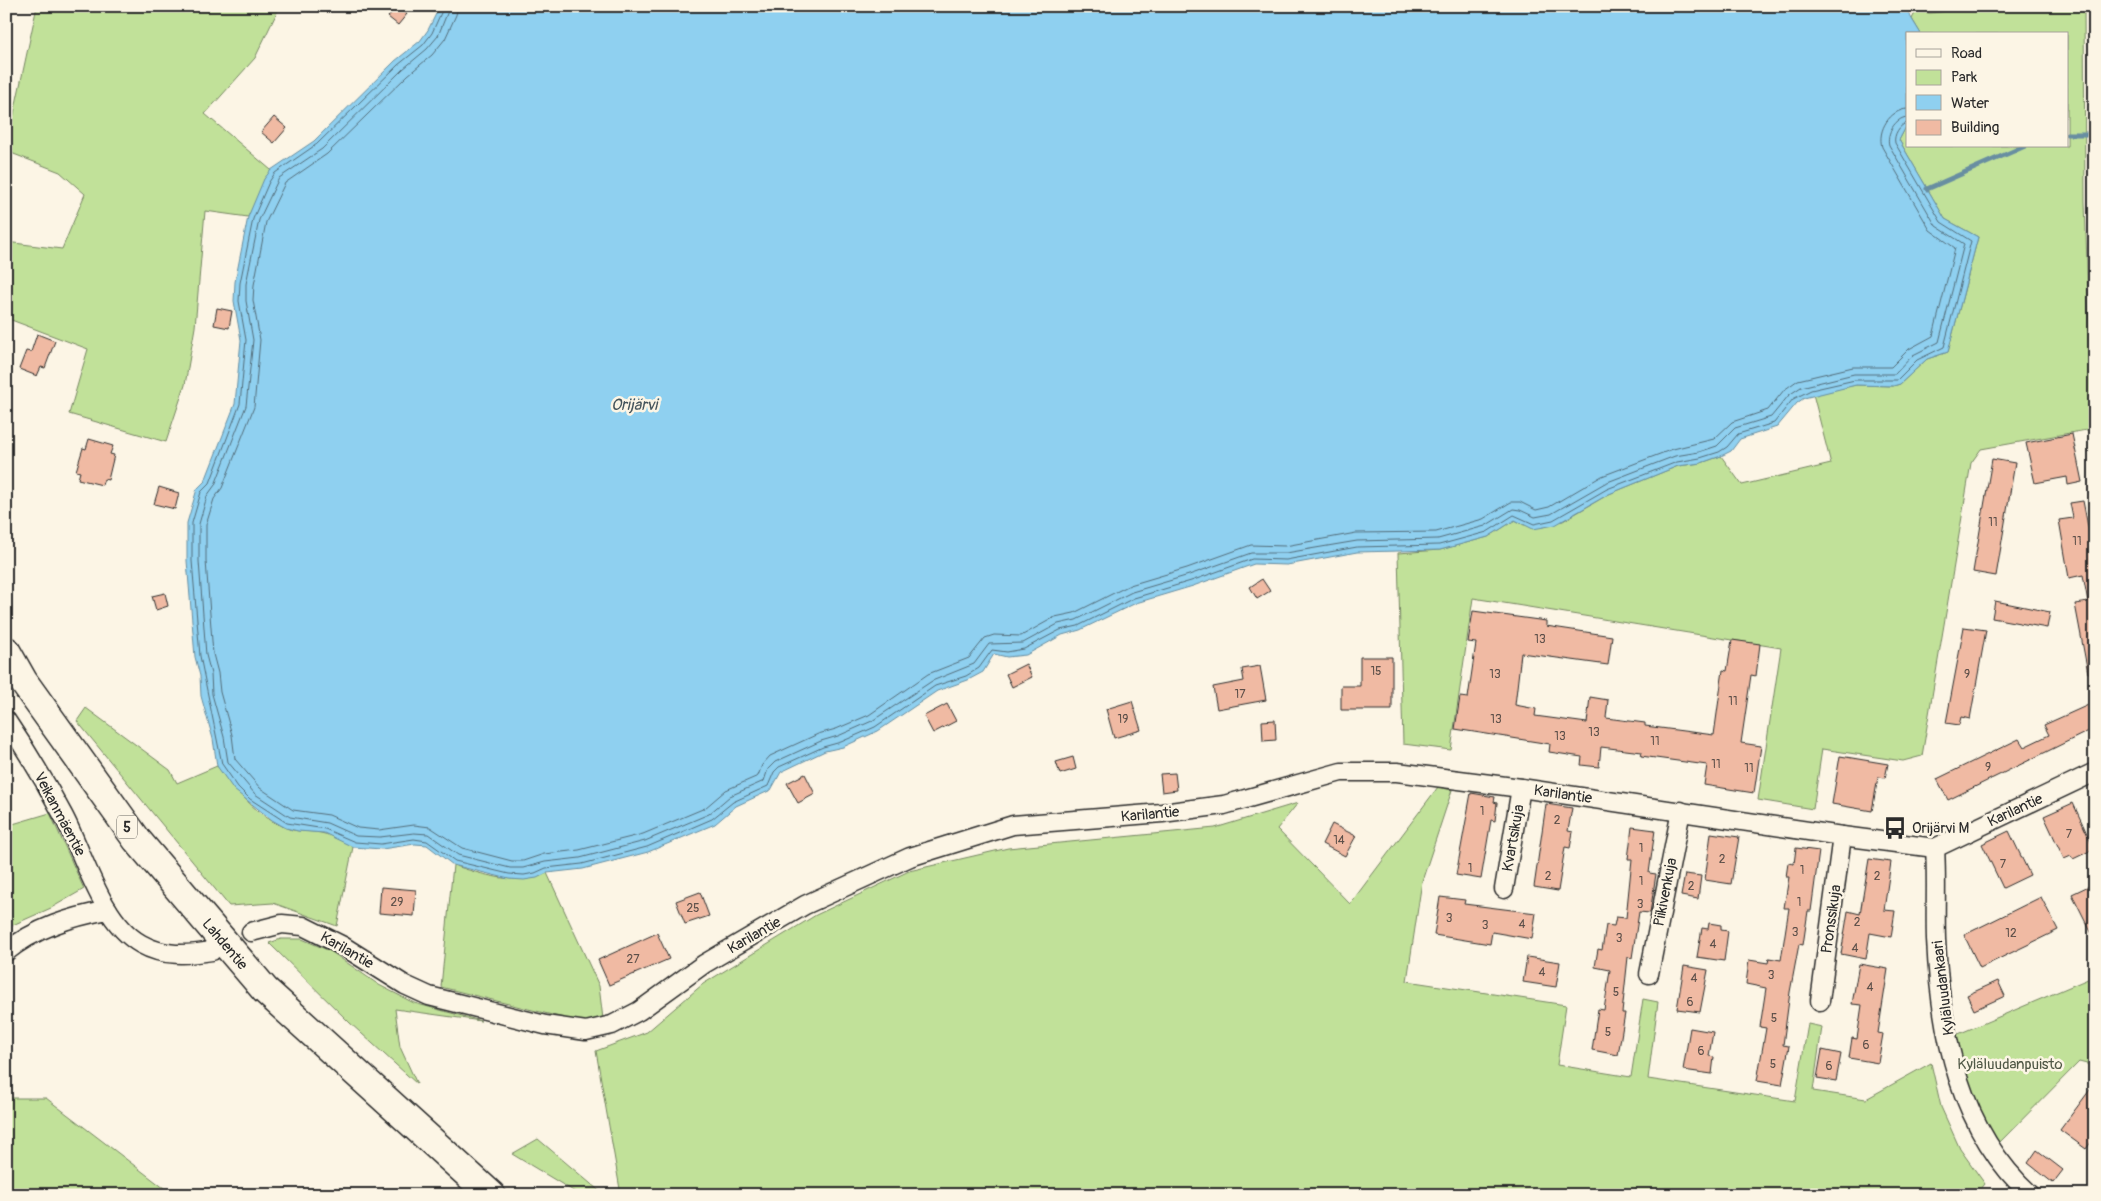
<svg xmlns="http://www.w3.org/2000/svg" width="2101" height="1201" font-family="Pangolin,sans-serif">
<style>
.green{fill:#c1e199;stroke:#768662}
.water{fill:#8fd0f0;stroke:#678ea1}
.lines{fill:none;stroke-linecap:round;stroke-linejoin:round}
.shore{stroke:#536d7a;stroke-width:1}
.stream{stroke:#678ea1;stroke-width:5}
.building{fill:#f0baa3;stroke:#2b2b2b}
.street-casing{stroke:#2b2b2b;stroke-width:21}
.highway-casing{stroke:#2b2b2b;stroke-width:31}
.street{stroke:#fcf5e5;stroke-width:18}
.highway{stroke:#fcf5e5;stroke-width:28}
.labels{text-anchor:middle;stroke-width:5;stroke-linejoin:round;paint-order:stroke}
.number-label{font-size:12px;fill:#5c4f49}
.shield{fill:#fcf5e5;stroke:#6a6863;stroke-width:1}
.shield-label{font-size:14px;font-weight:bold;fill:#2b2b2b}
.street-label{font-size:15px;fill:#2b2b2b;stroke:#fcf5e5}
.poi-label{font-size:15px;fill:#2b2b2b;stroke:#fcf5e5;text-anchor:start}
.park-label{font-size:15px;fill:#505846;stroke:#fcf5e5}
.water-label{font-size:16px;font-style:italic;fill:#44545c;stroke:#fcf5e5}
</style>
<rect width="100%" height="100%" fill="#fcf5e5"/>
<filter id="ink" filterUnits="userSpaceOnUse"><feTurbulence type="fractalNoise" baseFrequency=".02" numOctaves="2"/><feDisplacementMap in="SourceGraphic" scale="10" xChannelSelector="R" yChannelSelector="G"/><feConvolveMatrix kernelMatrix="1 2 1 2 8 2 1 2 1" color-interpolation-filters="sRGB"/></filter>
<g filter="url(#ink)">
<g class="green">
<polygon points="37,6 280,6 255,58 205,114 271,170 248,217 205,211 195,327 185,385 166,442 69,414 88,349 6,318 6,242 62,249 85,194 60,172 6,151"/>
<polygon points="1996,6 2084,6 2085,201 2092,429 1981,449 1971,463 1922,756 1903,761 1822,749 1813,809 1758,800 1781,648 1473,598 1451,750 1403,744 1398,553 1440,550 1488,537 1515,520 1524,525 1563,521 1609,494 1678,466 1701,463 1721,456 1742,485 1831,464 1813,394 1856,385 1893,386 1900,384 1927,359 1948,352 1978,237 1945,219 1899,140 1907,125 1907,146 2067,146 2067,34 1921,34 1912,19 1916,11 1930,13"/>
<path d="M 86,708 L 170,770 L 177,783 L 217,766 C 237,790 256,816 286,828 C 298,833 312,830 325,834 C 334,836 344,842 353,847 L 337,926 L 273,903 L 229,906 L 77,721 Z"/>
<polygon points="1438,787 1452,790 1422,881 1407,981 1566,1005 1557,1065 1631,1077 1643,999 1658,1002 1648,1079 1795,1101 1808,1024 1822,1027 1813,1091 1866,1099 1931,1063 1941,1107 1960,1149 1985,1184 1976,1195 621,1195 596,1051 647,1032 703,984 816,915 909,871 1008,848 1215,828 1298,803 1277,829 1350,904"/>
<polygon points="50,813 84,889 51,908 6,928 6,826"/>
<path d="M 453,865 C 480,874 520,887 547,873 L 599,986 L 603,1019 L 580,1022 L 441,987 Z"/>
<polygon points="281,939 302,939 330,951 379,985 414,1003 481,1021 395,1009 400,1047 417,1084 350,1023 269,943"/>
<polygon points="2095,976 2095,1066 2079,1062 1995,1147 1967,1087 1956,1035"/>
<polygon points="6,1098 46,1098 173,1195 6,1195"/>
<polygon points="538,1139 604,1195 580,1195 512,1154"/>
</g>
<polygon class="water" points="440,6 1904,6 1921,34 1907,34 1907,125 1899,140 1945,219 1978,237 1948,352 1927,359 1900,384 1893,386 1856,385 1804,398 1797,403 1777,427 1740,439 1731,451 1721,456 1701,463 1678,466 1609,494 1555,525 1533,529 1515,520 1488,537 1440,550 1357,552 1287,565 1254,564 1193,586 1136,603 1080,630 1062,635 1026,655 1007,657 994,654 983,672 968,680 937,691 878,731 843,747 825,751 781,772 771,790 736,806 715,824 648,852 583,869 547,873 537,878 524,880 509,879 453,865 427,845 415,844 382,849 353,847 324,833 298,831 286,828 272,820 234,790 217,766 213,739 201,696 200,676 195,657 187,561 187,523 197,489 205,481 235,404 241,340 234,301 235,282 248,217 264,179 271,170 314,141 395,61 420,41 428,30"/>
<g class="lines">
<g class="shore">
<path d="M 444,6 L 432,33 L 423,45 L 398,65 L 317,144 L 275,173 L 269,182 L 253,219 L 240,283 L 239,301 L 246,340 L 240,404 L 210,483 L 201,492 L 192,523 L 192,561 L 200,656 L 222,764 L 238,787 L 250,799 L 287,823 L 325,829 L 355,842 L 381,844 L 414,839 L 427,841 L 455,861 L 509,874 L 524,875 L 535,873 L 546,868 L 582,864 L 647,847 L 712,819 L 733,802 L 768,786 L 774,772 L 779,767 L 823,747 L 841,742 L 875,727 L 935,686 L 966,676 L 979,668 L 992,650 L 1007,652 L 1024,649 L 1060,630 L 1078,626 L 1134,598 L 1191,581 L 1252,559 L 1286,560 L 1357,547 L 1439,545 L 1487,532 L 1514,515 L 1534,524 L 1553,520 L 1607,489 L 1677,462 L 1700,458 L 1719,452 L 1727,447 L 1738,434 L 1774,423 L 1793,399 L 1811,390 L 1855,380 L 1897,380 L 1917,360 L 1944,347 L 1971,241 L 1941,222 L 1895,143 C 1893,135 1900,124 1907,123"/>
<path d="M 450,6 L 438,36 L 427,49 L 403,69 L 322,149 L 279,178 L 259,220 L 246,284 L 246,301 L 253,340 L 246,406 L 215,485 L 207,496 L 199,524 L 199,561 L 206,655 L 211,674 L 212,694 L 224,737 L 228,762 L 255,794 L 290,817 L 327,823 L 356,836 L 380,837 L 414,833 L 428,834 L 458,855 L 510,868 L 523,868 L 545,862 L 580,858 L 645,841 L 709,814 L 730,796 L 764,781 L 768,769 L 775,762 L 821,741 L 838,736 L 872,721 L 932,681 L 974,664 L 989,644 L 1023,643 L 1058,624 L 1076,620 L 1132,592 L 1189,575 L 1251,553 L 1286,553 L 1357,541 L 1438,539 L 1485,526 L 1513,509 L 1520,510 L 1535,517 L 1551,514 L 1605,483 L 1675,456 L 1699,452 L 1717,446 L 1735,428 L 1771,417 L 1789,395 L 1801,387 L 1854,374 L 1895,374 L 1913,355 L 1939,342 L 1964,244 L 1936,226 L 1889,145 C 1886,134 1895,118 1907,117"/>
<path d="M 458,6 L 456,15 L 445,39 L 432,55 L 408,75 L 327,154 L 285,183 L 266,222 L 254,285 L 253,300 L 260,340 L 254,407 L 222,488 L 214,499 L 206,525 L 206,561 L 213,654 L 218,673 L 220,692 L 232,735 L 235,759 L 260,788 L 293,810 L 329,815 L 358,828 L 379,830 L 414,825 L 430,827 L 462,848 L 512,861 L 523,861 L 544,854 L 579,850 L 643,834 L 705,808 L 726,790 L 758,776 L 762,765 L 770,756 L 818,734 L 836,729 L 869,715 L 928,674 L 969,658 L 985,638 L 994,635 L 1021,636 L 1055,617 L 1074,613 L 1130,585 L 1187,568 L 1251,545 L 1285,546 L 1356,533 L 1436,532 L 1483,519 L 1511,502 L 1520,502 L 1536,510 L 1549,507 L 1602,476 L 1673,449 L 1714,439 L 1732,422 L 1768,410 L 1784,390 L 1798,380 L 1853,367 L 1891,367 L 1909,349 L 1933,336 L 1955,248 L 1930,230 L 1882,147 C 1877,130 1890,110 1907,109"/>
</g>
<g class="stream">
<polyline points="2067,134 2087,134"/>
<polyline points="1927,189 2025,146"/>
</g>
</g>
<g class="building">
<polygon points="397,6 407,14 398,25 388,17"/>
<polygon points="274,117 287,128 274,143 261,132"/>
<polygon points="217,308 232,311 229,328 214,325"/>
<polygon points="37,334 55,341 45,368 41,367 37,376 19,369 26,351 31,352"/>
<polygon points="2072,434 2082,482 2068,485 2067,477 2035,483 2026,443"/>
<polygon points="89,439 113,446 110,454 114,455 108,480 104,479 102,485 78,479 80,472 76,471 83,448 86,449"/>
<polygon points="1992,459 2015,463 1996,576 1973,572"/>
<polygon points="159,487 179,493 175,509 154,504"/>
<polygon points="2083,501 2095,562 2095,673 2088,673 2075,604 2088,602 2083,575 2069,578 2059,520 2073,518 2070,503"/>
<polygon points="1262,579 1270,591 1257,599 1250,587"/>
<polygon points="165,593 168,606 156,610 152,596"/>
<polygon points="1995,601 2050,612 2047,628 1992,618"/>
<polygon points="1473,611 1546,621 1546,626 1612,636 1608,665 1521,653 1515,705 1536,709 1535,716 1587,723 1590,697 1608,700 1606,718 1645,723 1645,726 1714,735 1723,670 1727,671 1732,640 1760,644 1756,676 1751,675 1741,743 1761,746 1754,793 1704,785 1707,765 1641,756 1642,752 1601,747 1599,767 1581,765 1582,757 1549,752 1550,744 1455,729 1460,697 1468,698 1476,643 1468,642"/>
<polygon points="1964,627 1986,630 1970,719 1961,717 1959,725 1946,723"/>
<polygon points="1360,657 1392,657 1392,710 1341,710 1341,686 1360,686"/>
<polygon points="1026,664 1032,677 1012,687 1006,674"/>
<polygon points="1260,666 1266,700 1217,709 1213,687 1244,681 1242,669"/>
<polygon points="1132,701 1141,730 1114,738 1106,709"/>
<polygon points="2095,702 2095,728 1948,800 1937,779 2019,739 2024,747 2049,735 2044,725"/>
<polygon points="947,704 956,721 933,733 924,716"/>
<polygon points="1275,720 1276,740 1263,741 1262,721"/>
<polygon points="1840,756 1888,764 1885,778 1878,777 1872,811 1832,804"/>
<polygon points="1073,757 1076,769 1060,774 1056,762"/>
<polygon points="1175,773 1177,790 1162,792 1160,774"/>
<polygon points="805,774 815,794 798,803 787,783"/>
<polygon points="1471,793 1495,797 1494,802 1497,803 1495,821 1491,820 1481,879 1456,875"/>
<polygon points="2073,803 2094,849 2073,859 2071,856 2064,859 2044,816"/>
<polygon points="1546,804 1572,808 1568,831 1573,832 1570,848 1565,847 1558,891 1534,887"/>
<polygon points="1332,824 1356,836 1345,856 1322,844"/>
<polygon points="1632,827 1655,830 1649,873 1656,874 1650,913 1639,912 1632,958 1628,957 1622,1013 1625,1013 1618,1055 1592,1050 1598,1009 1604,1010 1610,970 1595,967 1598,949 1602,950 1606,925 1614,926 1616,917 1626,918 1632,859 1628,859"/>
<polygon points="2009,831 2030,875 2003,888 1982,844"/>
<polygon points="1711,833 1739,837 1731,884 1705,880"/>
<polygon points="1796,848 1819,851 1811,911 1808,911 1803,945 1799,944 1790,992 1783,1045 1789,1046 1782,1085 1757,1081 1766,1028 1760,1027 1766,988 1746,984 1749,960 1768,963 1769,958 1781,960 1789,908 1784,908 1789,877 1786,877 1788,863 1794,864"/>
<polygon points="1869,859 1891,862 1884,910 1895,911 1891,937 1870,933 1866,959 1841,954 1848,911 1860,914"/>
<polygon points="1685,874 1701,876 1698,899 1681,896"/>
<polygon points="2095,883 2095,940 2072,894"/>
<polygon points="381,887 416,890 414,916 379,913"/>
<polygon points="700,892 709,916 685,924 676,901"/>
<polygon points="1440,897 1465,900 1464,904 1536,913 1532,939 1492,932 1490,944 1434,935"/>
<polygon points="2041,897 2058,930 1980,968 1964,935"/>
<polygon points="1709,923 1721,925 1721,930 1728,931 1724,961 1697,957 1702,928 1708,929"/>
<polygon points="657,933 669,959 609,985 598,960"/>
<polygon points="1527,957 1560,962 1556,987 1523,982"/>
<polygon points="1859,964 1888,969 1878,1033 1883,1034 1878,1063 1849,1058 1852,1038 1857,1039 1862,1005 1852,1004"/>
<polygon points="1684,966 1708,970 1700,1012 1677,1009"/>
<polygon points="1998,981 2005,996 1974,1010 1967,995"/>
<polygon points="1690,1028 1713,1032 1709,1056 1714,1057 1712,1074 1683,1070"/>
<polygon points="1822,1050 1841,1054 1836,1081 1817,1078"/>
<polygon points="2095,1083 2095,1137 2086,1149 2060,1130"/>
<polygon points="2037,1150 2063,1170 2053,1183 2028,1163"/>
</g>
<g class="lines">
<defs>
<g id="street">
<path d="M 6,720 C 27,751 46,783 63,815 C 84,854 101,922 141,944 C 164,957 187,955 212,951"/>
<path d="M 1935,848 C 1937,878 1935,908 1936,939 C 1940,1032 1959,1130 2031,1195"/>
<polyline points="1504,889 1521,788"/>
<polyline points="251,932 282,924 303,926 343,946 405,985 429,996 545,1025 586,1031 612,1025 639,1011 704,964 805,905 910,857 1013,825 1162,813 1224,805 1341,772 1397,772 1521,788 1842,836 1935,848 2095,772"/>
<path d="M 6,952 C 35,928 71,917 108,910"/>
<polyline points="1649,974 1681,811"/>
<polyline points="1820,1001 1842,836"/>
</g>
<polyline id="highway" points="6,651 23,681 137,840 265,990 491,1195"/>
</defs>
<use href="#street" class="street-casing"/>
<use href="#highway" class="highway-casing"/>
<use href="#street" class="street"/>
<use href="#highway" class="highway"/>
</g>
</g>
<defs>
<symbol id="bus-bare" viewBox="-9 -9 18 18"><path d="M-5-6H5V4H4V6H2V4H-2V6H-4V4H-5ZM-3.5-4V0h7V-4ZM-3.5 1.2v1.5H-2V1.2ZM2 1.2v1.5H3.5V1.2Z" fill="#2b2b2b" stroke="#fcf5e5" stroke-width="2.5" paint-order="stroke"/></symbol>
</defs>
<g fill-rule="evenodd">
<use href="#bus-bare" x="1879" y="812" width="32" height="32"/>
</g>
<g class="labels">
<g class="number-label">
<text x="1993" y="526">11</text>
<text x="2077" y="545">11</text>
<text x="1540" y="643">13</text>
<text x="1376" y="675">15</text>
<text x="1495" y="678">13</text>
<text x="1967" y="678">9</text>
<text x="1240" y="698">17</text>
<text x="1733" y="705">11</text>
<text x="1123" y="723">19</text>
<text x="1496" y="723">13</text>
<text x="1594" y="736">13</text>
<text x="1560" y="740">13</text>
<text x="1655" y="745">11</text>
<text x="1716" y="768">11</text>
<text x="1988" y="771">9</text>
<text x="1749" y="772">11</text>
<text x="1482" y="815">1</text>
<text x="1557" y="824">2</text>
<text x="2069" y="838">7</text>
<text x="1339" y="844">14</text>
<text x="1641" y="852">1</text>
<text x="1722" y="863">2</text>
<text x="2003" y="868">7</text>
<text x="1470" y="872">1</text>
<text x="1802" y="874">1</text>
<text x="1548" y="880">2</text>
<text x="1877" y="880">2</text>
<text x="1641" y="885">1</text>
<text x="1691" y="890">2</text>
<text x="397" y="906">29</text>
<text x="1799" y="906">1</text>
<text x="1640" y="908">3</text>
<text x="693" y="912">25</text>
<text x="1449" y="922">3</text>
<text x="1857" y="926">2</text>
<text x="1522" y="928">4</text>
<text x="1485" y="929">3</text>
<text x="1795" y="936">3</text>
<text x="2011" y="937">12</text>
<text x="1619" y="942">3</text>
<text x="1713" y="948">4</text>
<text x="1855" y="952">4</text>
<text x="633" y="963">27</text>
<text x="1542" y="976">4</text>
<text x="1771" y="979">3</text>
<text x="1694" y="982">4</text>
<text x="1870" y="991">4</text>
<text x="1616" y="996">5</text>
<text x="1690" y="1006">6</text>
<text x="1774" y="1022">5</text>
<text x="1608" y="1036">5</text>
<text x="1866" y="1049">6</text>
<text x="1701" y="1055">6</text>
<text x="1773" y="1068">5</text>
<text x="1829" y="1070">6</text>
</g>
<rect class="shield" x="117" y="815.5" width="20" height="23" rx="4"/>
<g class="shield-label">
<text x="127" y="832">5</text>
</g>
<g class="street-label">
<text transform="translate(1563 794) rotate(8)" y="5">Karilantie</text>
<text transform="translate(2015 810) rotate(-25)" y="5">Karilantie</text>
<text transform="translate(60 814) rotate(62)" y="5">Veikanmäentie</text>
<text transform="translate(1150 814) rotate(-5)" y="5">Karilantie</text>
<text transform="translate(1513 838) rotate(-80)" y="5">Kvartsikuja</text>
<text transform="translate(1665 892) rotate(-79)" y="5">Piikivenkuja</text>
<text transform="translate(1831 919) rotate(-82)" y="5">Pronssikuja</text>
<text transform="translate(754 935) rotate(-30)" y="5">Karilantie</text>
<text transform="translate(225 944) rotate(50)" y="5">Lahdentie</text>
<text transform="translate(347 950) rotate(30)" y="5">Karilantie</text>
<text transform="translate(1943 988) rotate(-97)" y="5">Kyläluudankaari</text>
</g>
<g class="poi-label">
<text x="1912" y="833">Orijärvi M</text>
</g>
<g class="park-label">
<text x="2010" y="1069">Kyläluudanpuisto</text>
</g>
<g class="water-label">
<text x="634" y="410">Orijärvi</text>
</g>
</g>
<rect width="2101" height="1201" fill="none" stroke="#fcf5e5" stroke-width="25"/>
<rect x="12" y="12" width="2076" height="1176" fill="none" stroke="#2b2b2b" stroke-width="2" filter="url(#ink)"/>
<rect x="1906" y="32" width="162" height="115" fill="#fcf5e5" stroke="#a8a49b"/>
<rect x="1916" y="49" width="25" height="8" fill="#fcf5e5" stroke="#a8a49b"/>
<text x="1951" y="58" font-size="15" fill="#2b2b2b">Road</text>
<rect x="1916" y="70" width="25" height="15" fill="#c1e199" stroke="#a8a49b"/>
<text x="1951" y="82" font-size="15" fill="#2b2b2b">Park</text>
<rect x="1916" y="95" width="25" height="15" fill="#8fd0f0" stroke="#a8a49b"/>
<text x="1951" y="108" font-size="15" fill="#2b2b2b">Water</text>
<rect x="1916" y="120" width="25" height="15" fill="#f0baa3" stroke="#a8a49b"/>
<text x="1951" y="132" font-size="15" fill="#2b2b2b">Building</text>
</svg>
